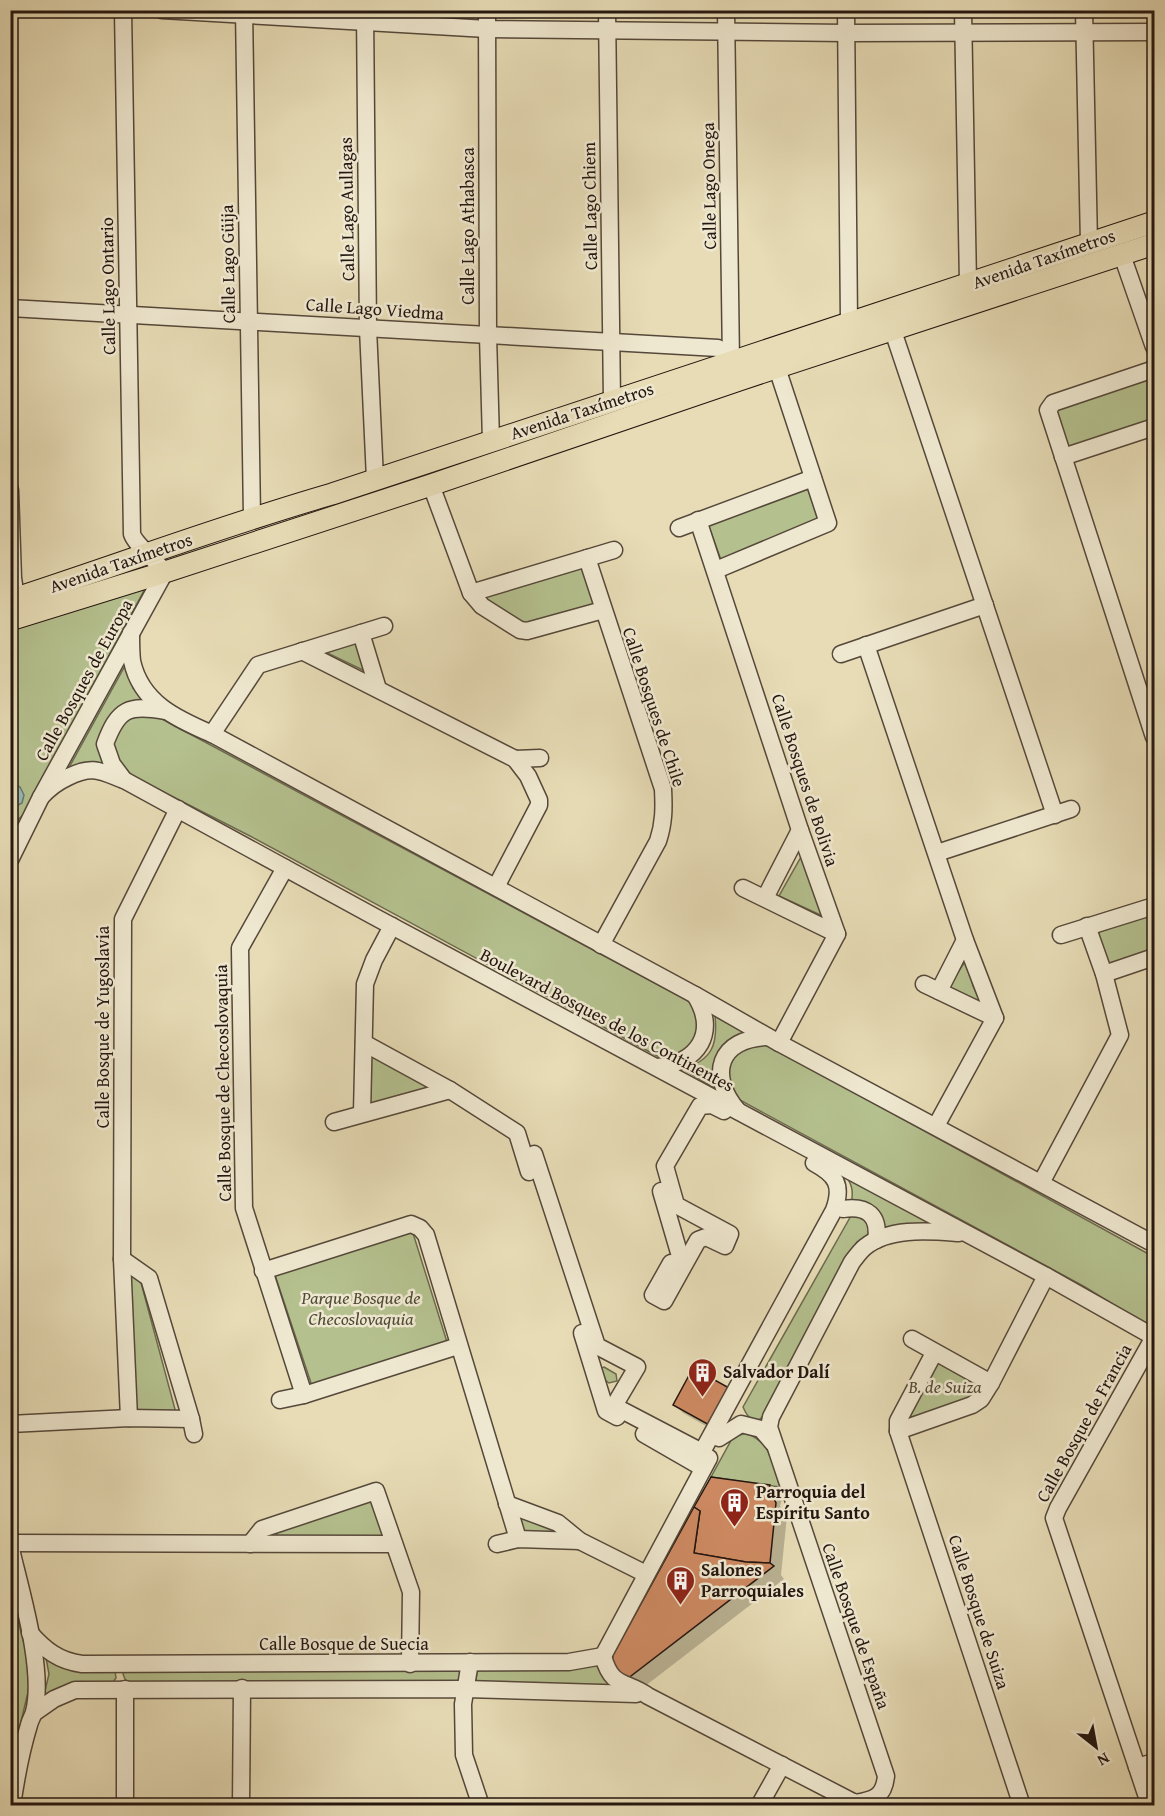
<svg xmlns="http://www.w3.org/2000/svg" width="1165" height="1816" font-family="'Gentium Book Plus',serif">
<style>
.green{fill:#b4c08e;stroke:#6c6b4f;stroke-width:1.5}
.water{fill:#97bab3;stroke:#697872;stroke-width:1.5}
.shadow{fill:#0003}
.building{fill:#cd8961;stroke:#241610;stroke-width:1.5}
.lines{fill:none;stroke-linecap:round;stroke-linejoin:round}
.minor-casing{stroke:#55483a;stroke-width:19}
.major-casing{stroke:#241610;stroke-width:23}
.minor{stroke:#efe8d0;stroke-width:16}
.major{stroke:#e7dcb6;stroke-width:21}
.labels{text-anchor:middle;stroke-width:5;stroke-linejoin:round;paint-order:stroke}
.street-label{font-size:18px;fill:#241610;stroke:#efe8d0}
.park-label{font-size:18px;font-style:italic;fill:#4f4936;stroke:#efe8d0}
.poi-label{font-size:18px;font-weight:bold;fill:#241610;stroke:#efe8d0;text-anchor:start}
</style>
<rect width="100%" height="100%" fill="#e7dcb6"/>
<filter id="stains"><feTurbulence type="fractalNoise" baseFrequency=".00333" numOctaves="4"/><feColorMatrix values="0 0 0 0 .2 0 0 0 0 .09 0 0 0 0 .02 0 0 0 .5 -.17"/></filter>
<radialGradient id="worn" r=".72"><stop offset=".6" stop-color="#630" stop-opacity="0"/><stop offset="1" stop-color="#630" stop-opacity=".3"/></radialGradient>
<g class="green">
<polygon points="1154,377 1154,421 1072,450 1065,446 1053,412"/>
<polygon points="808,489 819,523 721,560 708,524"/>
<polygon points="579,565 585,570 595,606 527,627 483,601 489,592"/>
<polygon points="147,585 23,815 11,826 11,629"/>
<polygon points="350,641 359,646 369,673 319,649"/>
<polygon points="126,664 133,688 146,701 127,704 106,768 66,773"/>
<path d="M 149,712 L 690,1002 C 704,1022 699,1050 674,1058 C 670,1059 664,1058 659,1057 L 250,836 L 124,772 C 110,744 110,743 127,717 Z"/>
<polygon points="801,857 827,918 779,896"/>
<polygon points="1154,913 1154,951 1106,966 1096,933"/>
<polygon points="964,963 968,965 973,986 980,1001 975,1005 951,994 949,986"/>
<path d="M 715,1016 L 750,1036 C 720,1052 709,1052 717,1090 L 683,1069 C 712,1060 718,1045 715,1016 Z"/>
<polygon points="753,1042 770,1046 1154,1257 1154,1330 1085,1287 738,1099 732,1094 726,1063"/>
<polygon points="371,1056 432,1087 369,1104"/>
<path d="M 843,1172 L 949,1230 L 885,1232 L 851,1204 C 854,1191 852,1183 843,1172 Z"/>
<path d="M 852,1214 L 865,1216 L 872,1232 L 857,1242 L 765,1414 L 759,1420 C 749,1419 747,1416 743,1407 Z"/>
<polygon points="412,1230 447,1342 312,1386 275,1275"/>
<polygon points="128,1273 140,1279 176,1413 125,1414"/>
<polygon points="933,1360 978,1381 981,1387 973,1400 912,1417 905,1414"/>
<polygon points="604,1367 616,1374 617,1381 609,1383 601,1377 599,1369"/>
<path d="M 746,1433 C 772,1443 772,1463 780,1487 L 711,1477 L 733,1437 Z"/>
<polygon points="373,1500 386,1537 280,1539 274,1531"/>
<polygon points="516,1513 555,1528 559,1537 520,1537"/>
<polygon points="10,1610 16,1613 27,1655 29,1688 19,1730 15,1738 11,1740"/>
<path d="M 46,1658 C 66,1673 92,1670 115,1671 L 116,1678 L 113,1682 L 73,1682 L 44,1695 L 49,1674 Z"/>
<polygon points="598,1664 615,1689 476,1681 477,1671 484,1670"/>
<polygon points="454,1669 460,1672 461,1677 459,1682 129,1682 125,1679 123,1674 125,1670"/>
</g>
<polygon class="water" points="11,783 20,787 24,795 22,803 11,809"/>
<g class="shadow">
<polygon points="694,1370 720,1434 683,1413 675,1405"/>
<polygon points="770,1487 782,1499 780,1506 787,1516 781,1575 784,1579 640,1690 618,1673"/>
</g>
<g class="building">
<polygon points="693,1368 731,1389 711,1426 673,1405"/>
<polygon points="711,1477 770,1485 768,1498 774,1499 776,1503 770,1563 746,1562 694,1553 700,1511 694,1507"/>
<polygon points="694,1507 700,1511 694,1553 746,1562 770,1563 774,1566 627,1679 611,1666 613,1655"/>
</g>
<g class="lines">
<defs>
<g id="minor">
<polyline points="162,10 487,29 846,33 1154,32"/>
<polyline points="244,10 252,517"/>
<polyline points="487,10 488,336 491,441"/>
<polyline points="607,10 612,401"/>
<polyline points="726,10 731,362"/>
<polyline points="846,10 849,322"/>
<polyline points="963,10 968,284"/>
<polyline points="1084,10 1089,244"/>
<polyline points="365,12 368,329 375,479"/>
<polyline points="1122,255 1154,347"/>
<polyline points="10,308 718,348 725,353 731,362"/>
<polyline points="893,331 1055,815"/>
<polyline points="1154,369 1053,403 1048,410 1154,737"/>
<polyline points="1063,457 1154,427"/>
<polyline points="431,485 471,593 482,606 520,630 527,631 603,610"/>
<polyline points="10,490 13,578 16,598"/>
<polyline points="698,520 800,830 837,934 779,1043"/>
<polyline points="679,528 813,478"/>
<path d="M 587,558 L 663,789 C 664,808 664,823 658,841 L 601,945"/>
<polyline points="716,570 828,523 777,368"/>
<polyline points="471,593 614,550"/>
<path d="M 131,633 C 131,642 131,652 132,661 C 141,703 177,719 212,734 L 695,995 L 779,1043 L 1154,1244"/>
<polyline points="361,633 378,689"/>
<polyline points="866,645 965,940 995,1018 936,1126"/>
<polyline points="302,651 515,759 528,776 539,800 539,805 496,887"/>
<polyline points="841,654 985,605"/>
<polyline points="212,734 258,665 384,626"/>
<polyline points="515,759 540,758"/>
<path d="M 124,780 L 112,764 L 105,744 C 118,709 128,704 165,711"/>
<path d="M 41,797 C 49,788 57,782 68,777 C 93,765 100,771 124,780 L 375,917 L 1046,1276 L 1154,1337"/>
<polyline points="937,853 1071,809"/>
<path d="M 10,860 L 41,797 L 165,572 C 157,562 135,544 132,534 L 123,10"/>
<polyline points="285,868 240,948 244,1208 304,1395"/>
<polyline points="743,888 837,934"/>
<polyline points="765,898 800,830"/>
<polyline points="1061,935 1154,906"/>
<polyline points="1104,974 1154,957"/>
<polyline points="924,984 995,1018"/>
<polyline points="939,991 965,940"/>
<polyline points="364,1043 450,1090 517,1133 529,1172"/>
<path d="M 657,1067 C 699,1063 718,1032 695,995"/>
<path d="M 738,1111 C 707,1075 719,1038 768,1037"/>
<polyline points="362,1113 365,984 374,960 392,926"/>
<polyline points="334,1122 450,1090"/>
<path d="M 534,1154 L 597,1346 L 637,1367 L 614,1406 L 702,1452 L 834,1210 C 843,1185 836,1175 814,1163"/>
<polyline points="1041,1183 1120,1035 1104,974 1087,926"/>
<polyline points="661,1191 680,1256"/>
<path d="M 843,1209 C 867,1205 880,1216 876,1240"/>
<polyline points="122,1259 149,1278 191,1419 194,1434"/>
<polyline points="671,1263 653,1295 664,1301 698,1240 706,1237 725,1246 730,1234 676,1205 665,1166 700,1106 712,1105 724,1111"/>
<polyline points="263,1271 411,1224 420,1228 426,1235 518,1539"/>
<polyline points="582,1333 606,1411 617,1417"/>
<polyline points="912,1339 991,1383"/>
<polyline points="934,1353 898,1421 898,1431 1022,1806"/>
<polyline points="280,1400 304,1395 458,1346"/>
<polyline points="129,1418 122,1259 123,919 178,809"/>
<polyline points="10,1424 129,1418 191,1419"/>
<polyline points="898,1431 972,1405 981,1399 991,1383 1046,1276"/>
<polyline points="644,1434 703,1468"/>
<polyline points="719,1438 741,1424 761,1429 773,1443"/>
<polyline points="507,1504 558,1523 580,1541 646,1574"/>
<polyline points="10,1543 394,1544"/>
<polyline points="250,1544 262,1529 376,1491 411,1592 410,1664"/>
<polyline points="497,1544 518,1539 580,1541"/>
<path d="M 10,1545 C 20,1589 45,1669 34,1712 C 33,1716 30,1720 29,1725 C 21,1751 16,1778 12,1806"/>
<path d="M 30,1633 C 45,1650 59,1661 82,1664 L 569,1662 L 603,1656"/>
<path d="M 603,1656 C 612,1689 626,1680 648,1696 L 855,1803 C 874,1800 884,1797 886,1776 L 769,1427 L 771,1417 L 852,1262 C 856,1257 860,1251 865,1247 C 889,1227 930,1231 959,1233"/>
<polyline points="603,1656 709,1458"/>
<polyline points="470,1662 463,1704 464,1755 481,1806"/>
<polyline points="125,1689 125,1806"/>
<polyline points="34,1713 54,1699 75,1690 466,1689 636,1694"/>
<polyline points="1137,1767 1154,1762"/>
<polyline points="241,1806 242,1688"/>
<polyline points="759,1806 782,1765"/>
<polyline points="1150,1806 1054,1518 1058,1508 1154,1337"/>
</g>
<g id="major">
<path d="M 10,600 C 118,565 224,525 332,494 L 1154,222"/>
<polyline points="10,620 165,572 431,485 742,379 1154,244"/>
</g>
</defs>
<use href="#minor" class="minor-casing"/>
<use href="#major" class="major-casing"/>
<use href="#minor" class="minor"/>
<use href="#major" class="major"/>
</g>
<defs>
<symbol id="building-pin" viewBox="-11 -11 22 30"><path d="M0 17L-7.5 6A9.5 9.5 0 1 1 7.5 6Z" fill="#8f2418" stroke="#efe8d0"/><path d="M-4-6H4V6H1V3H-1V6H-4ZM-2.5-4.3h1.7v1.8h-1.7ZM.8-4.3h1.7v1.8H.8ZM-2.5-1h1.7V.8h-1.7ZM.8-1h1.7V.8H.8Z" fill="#fff"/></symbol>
</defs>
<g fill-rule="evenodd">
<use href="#building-pin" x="686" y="1356" width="33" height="45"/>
<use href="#building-pin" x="718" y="1486" width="33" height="45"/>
<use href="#building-pin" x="664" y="1564" width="33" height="45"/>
</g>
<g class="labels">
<g class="street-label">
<text transform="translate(709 186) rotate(-91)" y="6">Calle Lago Onega</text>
<text transform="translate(590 206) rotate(-91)" y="6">Calle Lago Chiem</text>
<text transform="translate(347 209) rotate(-91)" y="6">Calle Lago Aullagas</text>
<text transform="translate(468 226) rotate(-90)" y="6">Calle Lago Athabasca</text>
<text transform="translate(1044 259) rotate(-19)" y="6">Avenida Taxímetros</text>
<text transform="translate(228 264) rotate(-91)" y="6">Calle Lago Güija</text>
<text transform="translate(108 286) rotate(-91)" y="6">Calle Lago Ontario</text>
<text transform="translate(375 309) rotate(4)" y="6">Calle Lago Viedma</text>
<text transform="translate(582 411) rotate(-18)" y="6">Avenida Taxímetros</text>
<text transform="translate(121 563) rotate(-19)" y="6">Avenida Taxímetros</text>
<text transform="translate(84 680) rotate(-61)" y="6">Calle Bosques de Europa</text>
<text transform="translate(654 707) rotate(72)" y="6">Calle Bosques de Chile</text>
<text transform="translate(805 780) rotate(72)" y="6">Calle Bosques de Bolivia</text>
<text transform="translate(607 1020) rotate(28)" y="6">Boulevard Bosques de los Continentes</text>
<text transform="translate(103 1027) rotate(-90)" y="6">Calle Bosque de Yugoslavia</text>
<text transform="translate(223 1083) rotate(-91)" y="6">Calle Bosque de Checoslovaquia</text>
<text transform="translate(1084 1423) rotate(-61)" y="6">Calle Bosque de Francia</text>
<text transform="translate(979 1612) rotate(72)" y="6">Calle Bosque de Suiza</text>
<text transform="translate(856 1626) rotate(71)" y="6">Calle Bosque de España</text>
<text x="344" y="1650">Calle Bosque de Suecia</text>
</g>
<g class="park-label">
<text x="361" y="1304">Parque Bosque de<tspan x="361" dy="21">Checoslovaquia</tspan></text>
<text x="945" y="1393">B. de Suiza</text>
</g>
<g class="poi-label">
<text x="723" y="1378">Salvador Dalí</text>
<text x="756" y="1498">Parroquia del<tspan x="756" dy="21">Espíritu Santo</tspan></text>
<text x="701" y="1576">Salones<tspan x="701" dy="21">Parroquiales</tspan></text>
</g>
</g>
<rect width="1165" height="1816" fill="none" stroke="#e7dcb6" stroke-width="36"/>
<rect x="12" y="12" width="1141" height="1792" fill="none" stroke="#241610" stroke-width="3"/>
<rect x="18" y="18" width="1129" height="1780" fill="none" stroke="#241610" stroke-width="1.5"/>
<g transform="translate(1096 1747) rotate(149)" stroke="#efe8d0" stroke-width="4.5" paint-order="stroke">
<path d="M0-4.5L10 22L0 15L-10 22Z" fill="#241610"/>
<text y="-9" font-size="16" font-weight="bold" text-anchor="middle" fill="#241610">N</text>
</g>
<rect width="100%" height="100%" filter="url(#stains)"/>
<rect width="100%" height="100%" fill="url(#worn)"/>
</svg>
